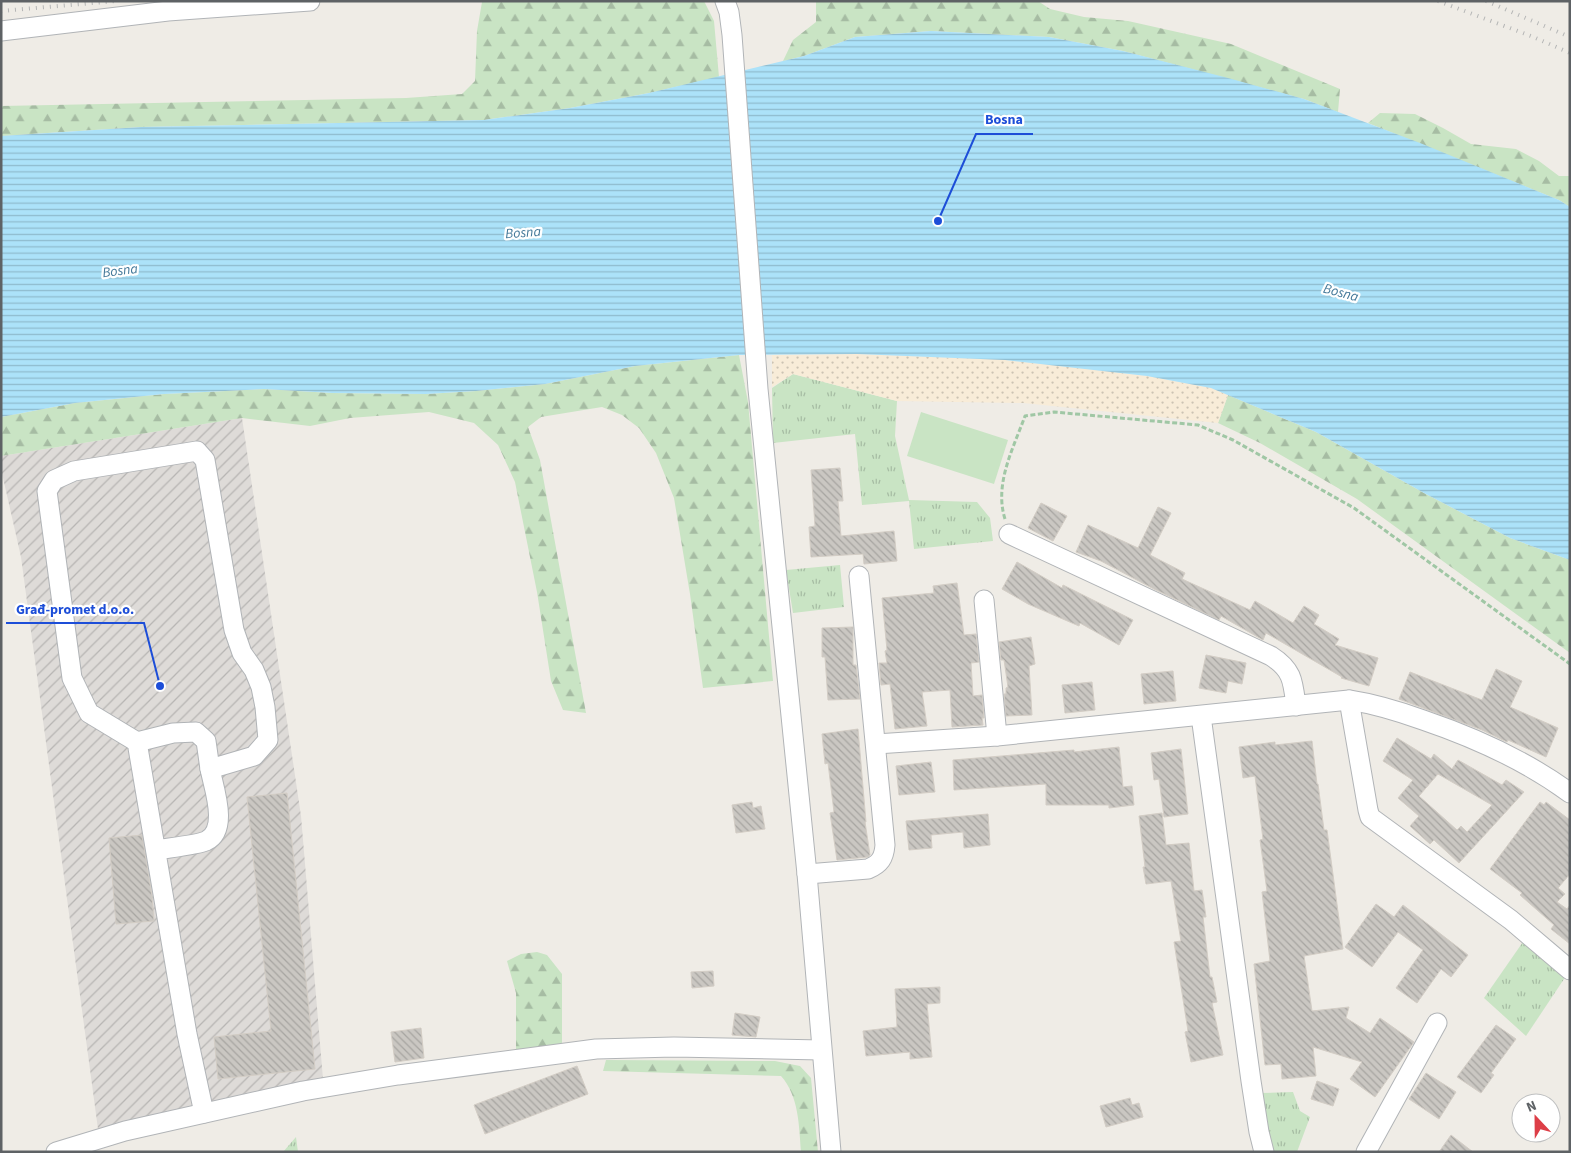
<svg xmlns="http://www.w3.org/2000/svg" width="1571" height="1153" font-family="'Source Sans 3',sans-serif">
<style>
.industrial{fill:url(#industrial-furrows)}
.grass{fill:url(#grass-tufts)}
.forest{fill:url(#forest-firs)}
.sand{fill:url(#sand-dots)}
.pitch{fill:#c9e4c4}
.water{fill:url(#water-rules)}
.building{fill:url(#building-back-hatch);stroke:#d3cdc5;fill-rule:evenodd}
.lines{fill:none;stroke-linecap:round;stroke-linejoin:round}
.minor-casing{stroke:#b1b4b7;stroke-width:21}
.path{stroke:#a0c7a5;stroke-width:3;stroke-dasharray:5 2.5;stroke-linecap:butt}
.minor{stroke:#fff;stroke-width:19}
.rail{stroke:#b4b5b5;stroke-width:4;stroke-dasharray:1 6;stroke-linecap:butt}
.labels{text-anchor:middle;stroke-width:4.5;stroke-linejoin:round;paint-order:stroke}
.water-label{font-size:14px;font-style:italic;fill:#437899;stroke:#fff}
.leader{fill:none;stroke:#1d4ed8;stroke-width:2}
.callout-dot{fill:#1d4ed8;stroke:#fff;stroke-width:2}
.callout-label{font-size:14px;text-anchor:middle;font-weight:bold;fill:#1d4ed8;stroke:#fff;stroke-width:4.5;stroke-linejoin:round;paint-order:stroke}
</style>
<defs>
<pattern id="industrial-furrows" width="10" height="10" patternUnits="userSpaceOnUse" patternTransform="scale(1.25)"><rect width="10" height="10" fill="#dedbd8"/><path d="M-1 1l2-2M0 10L10 0M9 11l2-2" fill="none" stroke="#b7b5b3"/></pattern>
<pattern id="grass-tufts" width="24" height="20" patternUnits="userSpaceOnUse" patternTransform="scale(1.25)"><rect width="24" height="20" fill="#c9e4c4"/><path d="M3 7l-1-3M5 7V3M7 7l1-3M15 17l-1-3M17 17v-4M19 17l1-3" fill="none" stroke="#a6bca3"/></pattern>
<pattern id="forest-firs" width="22" height="20" patternUnits="userSpaceOnUse" patternTransform="scale(1.25)"><rect width="22" height="20" fill="#c9e4c4"/><path d="M5 1l3.5 6h-7zM16 11l3.5 6h-7z" fill="#a6bca3"/></pattern>
<pattern id="sand-dots" width="8" height="8" patternUnits="userSpaceOnUse" patternTransform="scale(1.25)"><rect width="8" height="8" fill="#f8ecd8"/><path d="M2 2h.1M6 6h.1" fill="none" stroke="#ccc3b3" stroke-width="1.8" stroke-linecap="round"/></pattern>
<pattern id="water-rules" width="6" height="5" patternUnits="userSpaceOnUse" patternTransform="scale(1.25)"><rect width="6" height="5" fill="#ace2f9"/><path d="M0 2.5h6" fill="none" stroke="#8fbbcd"/></pattern>
<pattern id="building-back-hatch" width="6" height="6" patternUnits="userSpaceOnUse" patternTransform="scale(1.25)"><rect width="6" height="6" fill="#cac7c2"/><path d="M-1 5l2 2M0 0l6 6M5-1l2 2" fill="none" stroke="#a7a5a1"/></pattern>
</defs>
<rect width="100%" height="100%" fill="#efece6"/>
<polygon class="industrial" points="242,418 301,816 323,1079 98,1129 21,557 1,469 1,456"/>
<g class="grass">
<polygon points="793,374 897,401 895,436 909,500 977,502 990,518 993,541 914,549 909,501 862,505 855,434 773,443 772,388"/>
<polygon points="840,565 844,607 793,613 786,570"/>
<polygon points="1525,939 1566,976 1526,1036 1484,998"/>
<polygon points="1293,1092 1300,1111 1310,1117 1297,1152 1273,1152 1268,1142 1260,1093"/>
<polygon points="296,1137 298,1152 283,1152"/>
</g>
<g class="forest">
<polygon points="489,1 704,1 714,21 719,77 649,93 570,108 484,120 141,127 1,136 1,106 406,98 462,94 475,81 477,31 482,2"/>
<polygon points="816,1 1038,1 1050,9 1084,17 1128,21 1231,44 1340,89 1338,112 1304,99 1123,51 1049,37 931,31 855,37 804,56 783,61 793,40 816,22"/>
<polygon points="1380,113 1415,114 1443,128 1471,144 1516,149 1539,161 1559,176 1570,176 1570,207 1559,200 1368,123"/>
<polygon points="739,355 748,402 773,681 703,688 690,594 674,498 656,453 639,428 622,415 602,407 541,417 528,427 540,460 586,713 563,710 551,681 537,592 515,482 498,445 474,423 429,412 350,418 310,426 242,418 1,456 1,417 75,403 164,394 264,389 332,393 426,394 476,391 545,384 635,366"/>
<polygon points="1228,395 1316,432 1424,493 1510,538 1570,560 1570,653 1357,499 1260,443 1218,423"/>
<polygon points="537,952 547,955 562,974 562,1045 516,1051 516,993 507,961 521,954"/>
<path d="M 606,1060 L 775,1061 L 800,1066 L 811,1078 L 818,1152 L 801,1152 C 799,1126 799,1096 781,1076 L 603,1071 Z"/>
</g>
<polygon class="sand" points="857,354 1005,360 1088,369 1147,376 1211,388 1228,395 1218,423 1023,403 897,401 793,374 772,387 772,355"/>
<polygon class="pitch" points="921,412 1008,440 994,484 907,456"/>
<polygon class="water" points="931,31 1049,37 1123,51 1228,78 1304,99 1420,143 1559,200 1570,207 1570,560 1510,538 1424,493 1316,432 1211,388 1147,376 1005,360 857,354 739,355 635,366 545,384 476,391 426,394 332,393 264,389 164,394 75,403 1,417 1,136 141,127 484,120 570,108 649,93 804,56 855,37"/>
<g class="building">
<polygon points="840,468 843,501 838,501 841,536 894,531 897,561 864,564 863,554 811,557 809,527 815,526 811,470"/>
<polygon points="1041,503 1067,516 1053,541 1028,528"/>
<polygon points="1158,507 1171,513 1150,555 1185,573 1182,579 1250,610 1255,601 1293,623 1304,606 1319,615 1314,624 1339,639 1335,645 1378,658 1369,686 1341,678 1342,677 1266,633 1263,640 1221,616 1219,620 1154,589 1101,561 1076,552 1088,525 1138,548"/>
<polygon points="1017,562 1062,588 1063,585 1133,620 1119,645 1080,623 1079,626 1028,604 1002,589"/>
<polygon points="957,583 964,635 976,634 979,662 971,663 973,696 982,695 984,718 982,718 983,725 952,727 950,690 922,692 927,726 895,729 890,684 881,685 879,663 887,663 885,651 887,650 882,598 934,593 933,586"/>
<polygon points="853,627 853,665 856,665 860,699 828,700 825,657 822,657 822,628"/>
<polygon points="1031,637 1035,664 1029,666 1032,715 1006,716 1004,694 1006,694 1006,688 1008,687 1004,660 1001,660 999,642"/>
<polygon points="1206,655 1246,663 1242,684 1228,681 1226,693 1199,688"/>
<polygon points="1496,669 1522,681 1510,707 1558,728 1546,757 1508,740 1507,742 1482,730 1399,699 1410,672 1482,700"/>
<polygon points="1173,671 1176,701 1144,704 1141,674"/>
<polygon points="1092,682 1095,710 1065,713 1062,685"/>
<polygon points="858,729 866,822 865,822 870,855 868,857 837,860 830,813 834,812 828,763 825,764 822,734"/>
<path d="M 1397,738 L 1431,759 L 1434,754 L 1452,769 L 1458,760 L 1502,785 L 1506,780 L 1524,792 L 1459,863 L 1434,840 L 1430,844 L 1410,826 L 1419,816 L 1398,798 L 1413,780 L 1383,761 ZM 1438,774 L 1492,805 L 1467,832 L 1461,826 L 1457,830 L 1419,796 Z"/>
<polygon points="1312,741 1317,784 1318,784 1324,830 1327,830 1343,949 1304,956 1312,1011 1349,1007 1346,1018 1370,1033 1380,1018 1414,1042 1375,1097 1350,1079 1362,1062 1313,1047 1316,1076 1282,1079 1281,1064 1265,1065 1254,964 1270,961 1262,892 1267,891 1260,840 1263,839 1255,776 1243,778 1239,747 1275,742 1275,745"/>
<polygon points="1119,747 1123,787 1132,786 1134,805 1109,808 1109,805 1046,805 1046,784 954,790 953,760 1074,750 1074,752"/>
<polygon points="1181,749 1188,814 1164,817 1159,779 1154,780 1151,753"/>
<polygon points="931,762 935,792 899,795 896,766"/>
<polygon points="287,793 315,1069 218,1079 214,1037 271,1031 247,797"/>
<polygon points="752,802 753,808 761,806 765,829 736,833 732,805"/>
<polygon points="1540,802 1544,805 1546,802 1570,820 1570,874 1558,888 1565,894 1557,902 1567,909 1570,905 1570,944 1551,929 1554,925 1520,895 1522,893 1490,869"/>
<polygon points="1162,813 1166,845 1189,843 1194,891 1202,890 1206,917 1203,917 1210,977 1212,977 1217,1002 1212,1003 1223,1055 1191,1062 1185,1032 1188,1031 1174,942 1181,941 1171,881 1146,884 1143,867 1145,867 1139,816"/>
<polygon points="988,814 990,845 964,848 963,832 931,835 932,848 909,850 906,821"/>
<polygon points="142,835 152,896 154,921 116,924 109,838"/>
<polygon points="1376,904 1394,917 1403,905 1468,955 1451,977 1441,969 1417,1003 1396,988 1423,950 1398,932 1372,967 1345,947"/>
<polygon points="713,971 714,986 692,988 691,972"/>
<polygon points="940,987 940,1003 927,1004 932,1057 910,1059 910,1052 866,1056 863,1031 897,1027 895,989"/>
<polygon points="735,1013 760,1017 756,1037 732,1035"/>
<polygon points="1496,1025 1516,1039 1491,1073 1494,1075 1481,1093 1457,1077"/>
<polygon points="421,1028 424,1058 395,1062 391,1032"/>
<polygon points="577,1066 588,1094 485,1134 474,1105"/>
<polygon points="1426,1073 1456,1092 1439,1119 1409,1099"/>
<polygon points="1317,1081 1339,1089 1333,1106 1311,1099"/>
<polygon points="1130,1098 1132,1105 1139,1103 1143,1117 1106,1127 1100,1106"/>
<polygon points="1451,1135 1473,1152 1439,1152"/>
</g>
<g class="lines">
<defs>
<g id="minor">
<polyline points="725,1 729,12 732,35 758,389 807,874 831,1152"/>
<polyline points="1,31 168,11 310,1"/>
<path d="M 1009,534 L 1271,656 C 1293,670 1293,682 1296,706"/>
<polyline points="984,600 997,736"/>
<polyline points="1349,700 1368,810 1370,817 1511,920 1570,970"/>
<polyline points="1201,716 1251,1081 1259,1132 1264,1152"/>
<polyline points="137,742 173,733 196,732 206,741 210,769"/>
<path d="M 876,744 L 997,736 L 1349,700 C 1375,704 1398,711 1423,720 C 1476,738 1525,760 1570,793"/>
<path d="M 156,850 C 167,848 197,845 206,841 C 229,830 214,789 210,769 L 254,756 L 268,740 L 265,707 L 261,687 L 254,670 L 242,653 L 234,630 L 205,460 L 197,451 L 74,471 L 54,480 L 47,491 L 72,678 L 89,713 L 137,742 L 187,1034 L 204,1113"/>
<path d="M 807,874 L 868,869 C 880,864 884,858 885,845 L 859,576"/>
<polyline points="56,1152 125,1131 303,1091 398,1075 596,1049 674,1047 821,1050"/>
<polyline points="1366,1152 1437,1023"/>
</g>
</defs>
<use href="#minor" class="minor-casing"/>
<path class="path" d="M 1005,519 C 994,484 1013,449 1025,416 L 1054,412 L 1198,425 L 1233,440 L 1354,508 L 1570,664"/>
<use href="#minor" class="minor"/>
<g class="rail">
<polyline points="1438,1 1531,36 1570,53"/>
<polyline points="1486,1 1570,37"/>
<polyline points="1,11 116,1"/>
</g>
</g>
<g class="labels">
<g class="water-label">
<text transform="translate(523 232) rotate(-4)" y="5">Bosna</text>
<text transform="translate(120 270) rotate(-7)" y="5">Bosna</text>
<text transform="translate(1341 292) rotate(15)" y="5">Bosna</text>
</g>
</g>
<path class="leader" d="M938 221L976 134H1033M160 686L144 623H6"/>
<g class="callout-dot">
<circle cx="938" cy="221" r="5"/>
<circle cx="160" cy="686" r="5"/>
</g>
<g class="callout-label">
<text x="1004" y="124">Bosna</text>
<text x="75" y="614">Građ-promet d.o.o.</text>
</g>
<rect width="1571" height="1153" fill="none" stroke="#5e6265" stroke-width="5"/>
<g transform="translate(1536 1118) rotate(338)"><circle r="24" fill="#ffffff" stroke="#bfc0c1"/>
<path d="M0-4L9 19L0 12L-9 19Z" fill="#dd3e47"/>
<text y="-8" font-size="14" font-weight="bold" text-anchor="middle" fill="#5e6265">N</text>
</g>
</svg>
